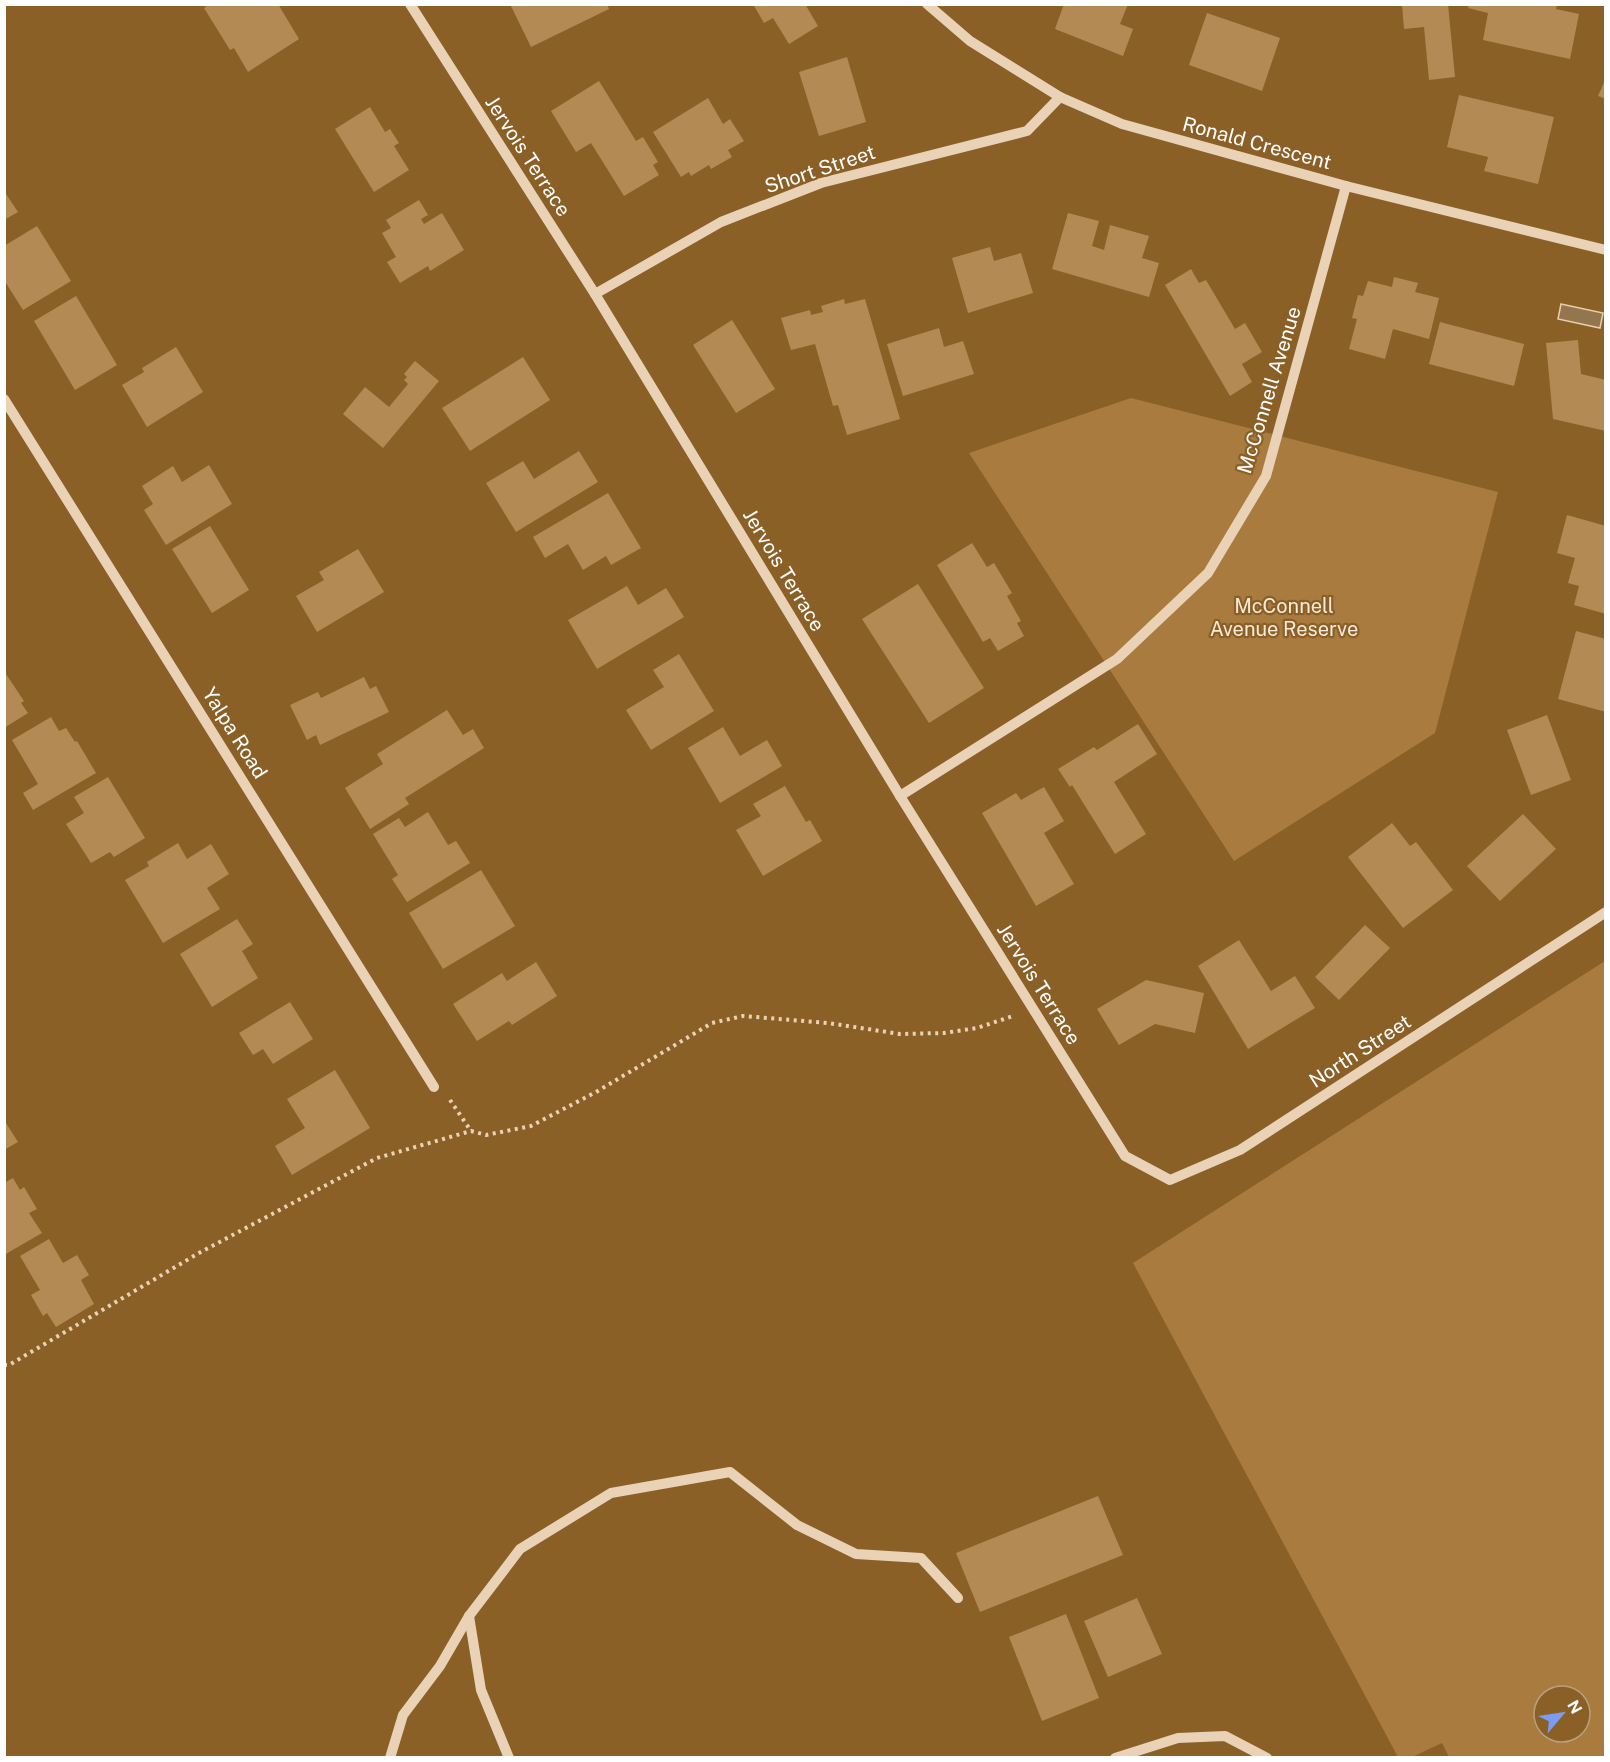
<svg xmlns="http://www.w3.org/2000/svg" width="1610" height="1762" font-family="'Public Sans',sans-serif">
<style>
.green{fill:#a97b3f;fill-rule:evenodd}
.water{fill:#93764e;stroke:#eacdaa;stroke-width:1.5}
.building{fill:#b38a54}
.lines{fill:none;stroke-linecap:round;stroke-linejoin:round}
.path{stroke:#e9d2b5;stroke-width:4;stroke-dasharray:3 4.5;stroke-linecap:butt}
.minor{stroke:#e9d2b5;stroke-width:10}
.labels{text-anchor:middle;stroke-width:4.5;stroke-linejoin:round;paint-order:stroke}
.street-label{font-size:20px;fill:#fff;stroke:#8b6027}
.park-label{font-size:20px;fill:#f7ead9;stroke:#8b6027}
</style>
<rect width="100%" height="100%" fill="#8b6027"/>
<g class="green">
<polygon points="1131,398 1498,492 1435,733 1234,861 969,453"/>
<path d="M 1605,961 L 1605,1757 L 1449,1757 L 1442,1743 L 1412,1757 L 1398,1757 L 1133,1263 ZM 1544,1696 L 1580,1696 L 1580,1732 L 1544,1732 Z"/>
</g>
<polygon class="water" points="1561,304 1603,313 1600,328 1558,319"/>
<g class="building">
<polygon points="209,4 278,4 299,39 248,72 234,48 230,50 204,8"/>
<polygon points="510,4 607,4 609,9 531,47"/>
<polygon points="753,4 805,4 818,26 789,44 773,18 764,23"/>
<polygon points="1064,4 1128,4 1120,24 1133,29 1123,56 1055,29"/>
<polygon points="1402,4 1448,4 1455,77 1429,80 1424,27 1404,29"/>
<polygon points="1469,4 1557,4 1556,9 1579,14 1570,59 1483,40 1488,13 1468,8"/>
<polygon points="1207,13 1280,38 1262,91 1189,65"/>
<polygon points="847,57 866,122 819,136 799,72"/>
<polygon points="1606,78 1606,99 1598,96"/>
<polygon points="599,81 636,141 643,137 658,162 653,165 659,175 624,196 591,143 576,152 551,111"/>
<polygon points="1459,95 1554,117 1538,184 1484,171 1488,157 1447,147"/>
<polygon points="708,98 723,124 730,119 744,141 728,150 732,157 711,169 709,165 691,176 689,172 681,177 653,132"/>
<polygon points="370,107 385,132 390,129 399,143 394,146 409,170 374,192 335,129"/>
<polygon points="4,191 18,212 4,220"/>
<polygon points="419,200 428,215 421,219 424,224 442,213 464,250 430,271 428,266 400,283 387,262 396,257 382,233 391,228 386,220"/>
<polygon points="1068,213 1099,221 1092,246 1104,250 1110,225 1149,236 1142,258 1159,263 1149,297 1052,269"/>
<polygon points="37,226 71,281 23,310 4,280 4,246"/>
<polygon points="990,247 994,261 1021,253 1033,293 968,313 952,258"/>
<polygon points="1191,269 1199,283 1206,280 1235,329 1245,323 1262,352 1242,364 1252,382 1230,396 1165,285"/>
<polygon points="1394,277 1418,283 1415,292 1439,298 1429,339 1393,329 1385,359 1349,349 1357,319 1352,318 1358,295 1363,296 1368,281 1392,287"/>
<polygon points="76,296 117,365 75,390 34,321"/>
<polygon points="844,299 845,304 865,299 900,419 847,435 838,405 833,406 815,344 791,350 781,318 810,310 811,315 823,312 821,306"/>
<polygon points="732,320 775,389 736,413 693,345"/>
<polygon points="1440,322 1524,344 1514,386 1429,364"/>
<polygon points="939,328 944,347 963,341 974,374 903,396 887,344"/>
<polygon points="1578,340 1581,374 1606,380 1606,431 1553,419 1546,343"/>
<polygon points="176,347 203,392 147,427 122,385 144,372 142,368"/>
<polygon points="523,357 550,400 470,451 442,408"/>
<polygon points="415,361 439,381 383,448 343,414 365,387 389,407 408,384 404,380 407,377 404,374"/>
<polygon points="579,451 598,482 516,532 486,483 523,461 534,479"/>
<polygon points="209,465 232,504 166,545 144,510 153,504 142,486 173,466 182,482"/>
<polygon points="608,493 641,548 611,565 606,556 583,570 568,544 545,558 533,537"/>
<polygon points="1567,515 1606,526 1606,614 1574,605 1579,586 1568,583 1575,558 1557,553"/>
<polygon points="210,526 249,590 212,613 172,549"/>
<polygon points="972,543 987,567 994,563 1012,593 1007,596 1021,621 1017,623 1024,636 998,651 990,638 983,642 937,565"/>
<polygon points="358,549 384,592 317,632 296,596 324,580 319,572"/>
<polygon points="918,584 984,688 929,723 862,619"/>
<polygon points="627,586 638,605 666,588 684,617 597,669 568,620"/>
<polygon points="1576,631 1606,639 1606,712 1558,699"/>
<polygon points="679,654 714,711 651,750 626,710 664,687 653,670"/>
<polygon points="4,671 24,701 21,703 28,713 4,728"/>
<polygon points="364,677 370,689 376,686 389,712 320,745 316,735 307,740 290,705 318,692 321,698"/>
<polygon points="447,710 463,735 473,729 484,748 405,798 409,804 370,829 345,788 383,764 377,754"/>
<polygon points="1547,715 1571,780 1531,795 1507,730"/>
<polygon points="51,717 59,731 66,728 75,742 77,741 96,773 33,810 23,793 38,784 12,740"/>
<polygon points="1138,724 1157,754 1114,782 1146,834 1115,854 1072,785 1070,787 1058,769 1094,747 1097,750"/>
<polygon points="723,727 740,756 767,740 782,766 720,803 688,748"/>
<polygon points="108,777 145,838 114,857 110,852 91,863 66,824 84,813 74,797"/>
<polygon points="785,786 806,822 810,820 822,841 763,876 736,830 761,816 753,804"/>
<polygon points="1044,787 1064,821 1044,833 1074,884 1036,906 982,813 1016,793 1021,800"/>
<polygon points="428,812 448,845 456,841 470,863 407,902 392,879 398,875 373,834 399,818 405,827"/>
<polygon points="1523,814 1556,849 1500,901 1467,866"/>
<polygon points="1392,823 1410,846 1416,842 1453,890 1403,928 1348,857"/>
<polygon points="178,843 187,859 211,844 229,874 207,888 220,909 163,943 125,880 149,866 147,862"/>
<polygon points="481,870 515,926 443,969 409,913"/>
<polygon points="237,919 253,944 242,951 258,978 212,1007 180,954"/>
<polygon points="1365,925 1390,948 1339,1000 1315,977"/>
<polygon points="1239,940 1271,991 1295,976 1315,1008 1248,1049 1198,966"/>
<polygon points="536,962 557,996 512,1025 509,1021 477,1041 453,1004 502,973 507,981"/>
<polygon points="1146,980 1204,993 1195,1033 1155,1024 1119,1045 1097,1009"/>
<polygon points="290,1002 313,1039 273,1064 263,1049 253,1055 239,1033"/>
<polygon points="335,1070 370,1128 292,1175 275,1146 305,1128 287,1099"/>
<polygon points="4,1120 18,1142 4,1150"/>
<polygon points="13,1178 20,1190 24,1187 37,1209 29,1213 42,1233 4,1255 4,1183"/>
<polygon points="49,1239 63,1263 77,1255 89,1275 81,1280 94,1304 56,1327 47,1313 43,1316 31,1295 40,1290 20,1256"/>
<polygon points="1098,1496 1123,1555 980,1612 956,1553"/>
<polygon points="1137,1598 1162,1654 1108,1677 1084,1621"/>
<polygon points="1066,1614 1099,1698 1042,1721 1009,1637"/>
</g>
<g class="lines">
<g class="path">
<polyline points="450,1100 471,1131"/>
<polyline points="4,1365 9,1365 199,1253 377,1158 471,1131 486,1135 531,1126 596,1092 712,1023 743,1016 828,1023 900,1034 944,1033 977,1028 1013,1016"/>
</g>
<g class="minor">
<polyline points="410,4 595,294 900,796 1125,1156 1170,1180 1240,1150 1606,912"/>
<polyline points="927,4 970,41 1060,97 1122,124 1346,186 1606,250"/>
<polyline points="595,294 721,222 821,183 1027,131 1060,97"/>
<polyline points="4,399 434,1087"/>
<polyline points="900,796 1117,659 1208,573 1266,476 1346,186"/>
<polyline points="469,1616 481,1690 509,1758"/>
<polyline points="390,1758 403,1715 440,1666 469,1616 520,1549 611,1493 730,1472 797,1525 856,1554 921,1558 958,1598"/>
<polyline points="1115,1758 1178,1738 1225,1736 1267,1758"/>
</g>
</g>
<g class="labels">
<g class="street-label">
<text transform="translate(1257 143) rotate(15)" y="7">Ronald Crescent</text>
<text transform="translate(528 156) rotate(57)" y="7">Jervois Terrace</text>
<text transform="translate(820 169) rotate(-18)" y="7">Short Street</text>
<text transform="translate(1269 390) rotate(-73)" y="7">McConnell Avenue</text>
<text transform="translate(784 570) rotate(59)" y="7">Jervois Terrace</text>
<text transform="translate(235 733) rotate(58)" y="7">Yalpa Road</text>
<text transform="translate(1039 984) rotate(58)" y="7">Jervois Terrace</text>
<text transform="translate(1360 1051) rotate(-33)" y="7">North Street</text>
</g>
<g class="park-label">
<text x="1284" y="613">McConnell<tspan x="1284" dy="23">Avenue Reserve</tspan></text>
</g>
</g>
<rect width="1610" height="1762" fill="none" stroke="#ffffff" stroke-width="12"/>
<g transform="translate(1562 1714) rotate(61)"><circle r="28" fill="#8b6027" stroke="#b9a07d" stroke-width="1.5"/>
<path d="M0-4.5L10 22L0 15L-10 22Z" fill="#7b9cf2"/>
<text y="-9" font-size="16" font-weight="bold" text-anchor="middle" fill="#ffffff">N</text>
</g>
</svg>
